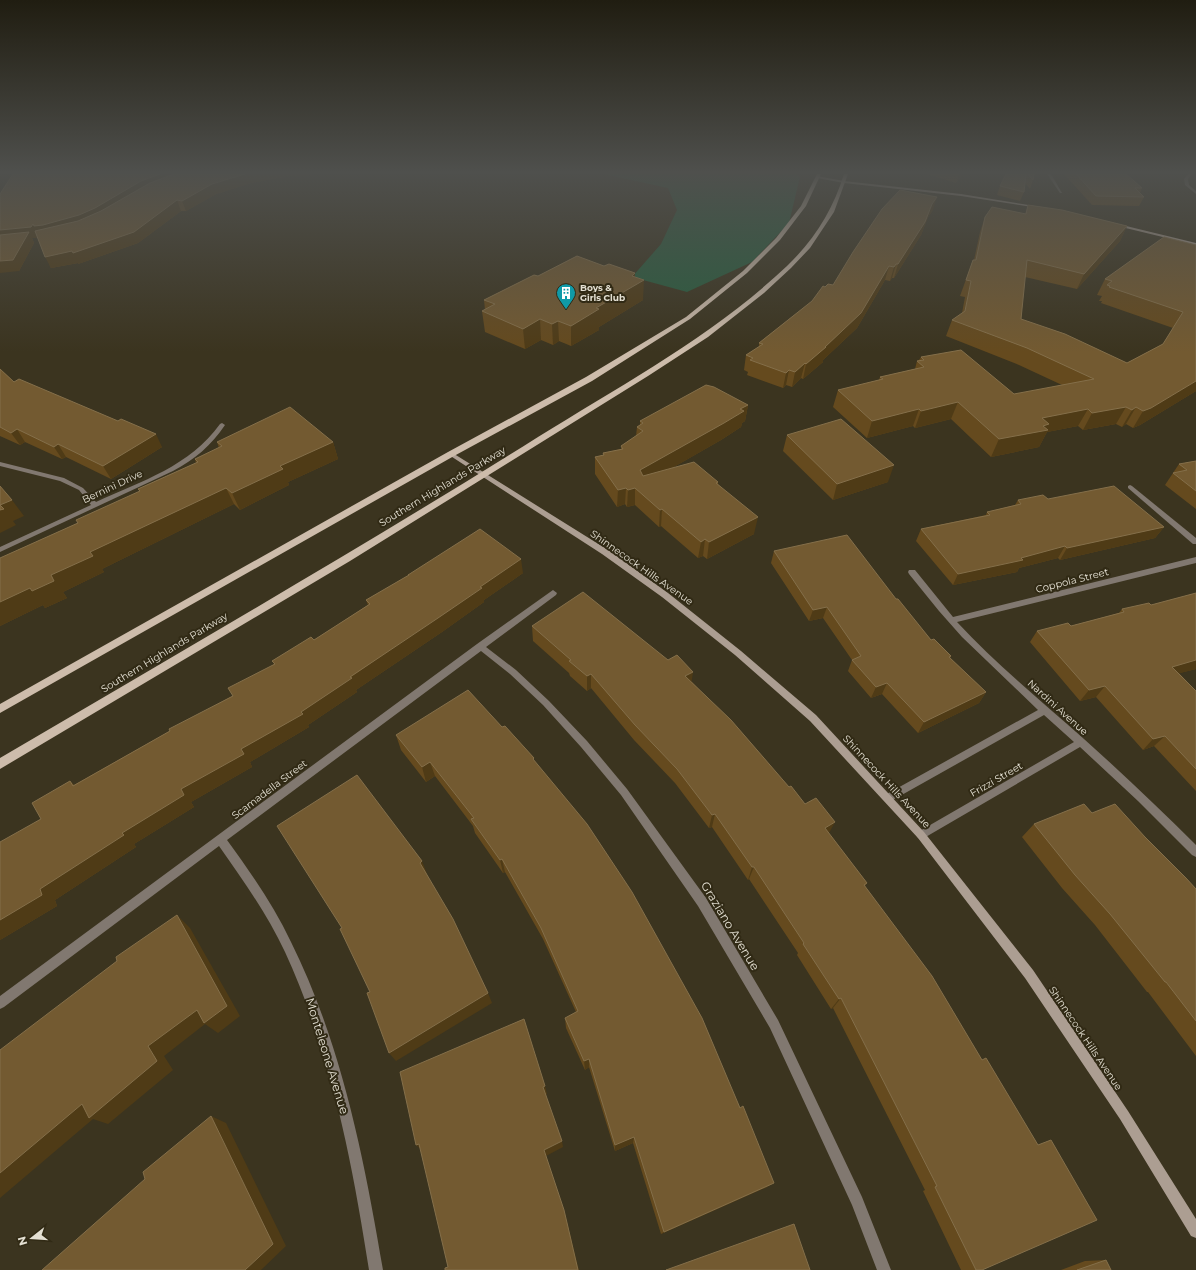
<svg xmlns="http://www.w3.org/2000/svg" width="1196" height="1270" font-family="Montserrat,sans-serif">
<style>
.green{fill:#285d3e}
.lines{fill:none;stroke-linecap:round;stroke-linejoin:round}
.street{fill:#817870;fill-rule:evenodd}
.secondary{fill:#ac9e92;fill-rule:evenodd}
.primary{fill:#cdbcab;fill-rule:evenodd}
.wall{fill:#654a1e}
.shaded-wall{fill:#4f3b16}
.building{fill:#735a31;stroke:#846f4a}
.labels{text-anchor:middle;stroke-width:4;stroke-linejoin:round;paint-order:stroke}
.far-poi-label{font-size:9px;font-weight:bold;fill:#e3dfd2;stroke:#312a15;text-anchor:start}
.street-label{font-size:10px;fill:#e3dfd2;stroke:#312a15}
.near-street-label{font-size:12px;fill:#e3dfd2;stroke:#312a15}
</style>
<rect width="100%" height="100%" fill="#3b341f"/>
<polygon class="green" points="603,174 798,174 800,177 789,223 752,262 687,292 632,277 661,244 677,210 668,188"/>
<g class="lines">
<g class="street">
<polygon points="1047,174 1051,174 1062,193 1060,193"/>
<polygon points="1188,174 1192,174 1188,179 1189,185 1196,191 1196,194 1185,185 1184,179"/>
<path d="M 222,423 L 225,425 C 211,446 195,459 173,471 L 0,552 L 0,547 L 91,505 L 79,490 L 60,481 L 0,466 L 0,462 L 64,478 L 83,488 L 96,502 C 142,481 190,466 220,424 Z"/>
<polygon points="1130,485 1132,486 1196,538 1196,544 1193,544 1128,488 1128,486"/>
<path d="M 1196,557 L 1196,563 L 957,622 C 996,664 1041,701 1084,739 C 1122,773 1160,809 1196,845 L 1196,857 L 1192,855 L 1138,801 L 1080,747 L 924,838 L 921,840 L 918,838 L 916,835 L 918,832 L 1074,742 L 1044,715 L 891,801 L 888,802 L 885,801 L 883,798 L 885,795 L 1038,710 L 962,637 L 939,611 L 909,574 L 908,572 L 909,570 L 915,570 L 953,617 Z"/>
<path d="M 553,590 L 557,593 L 556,595 L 486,647 L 516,670 L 549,701 L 587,741 L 627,789 L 706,898 L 778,1020 L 862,1197 L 891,1270 L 877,1270 L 852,1205 L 770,1028 L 698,906 L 621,795 L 581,747 L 543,705 L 510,674 L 481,651 L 227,840 C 251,873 274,906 291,942 C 342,1045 364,1158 383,1270 L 369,1270 C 352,1161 331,1052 285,952 C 267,914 243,880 219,846 L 4,1007 L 0,1009 L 0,996 L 477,644 Z"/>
</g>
<g class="secondary">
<polygon points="817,176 844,181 961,194 1041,207 1039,208 961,196 844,183 817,178"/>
<polygon points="1081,215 1196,243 1196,245 1080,217 1079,216"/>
<polygon points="451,452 608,550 668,593 741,651 816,715 924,832 1033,970 1128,1111 1196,1219 1196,1238 1191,1236 1120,1119 1025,978 918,838 810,721 735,655 662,597 602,554 449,455 448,454"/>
</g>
<g class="primary">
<polygon points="817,174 821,174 806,206 780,240 747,273 690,319 592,381 454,456 0,713 0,704 448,452 586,377 686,317 743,271 776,238 801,206"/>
<path d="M 844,174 L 848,174 L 834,212 L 810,248 L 791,268 L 764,293 L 708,337 L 648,376 L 350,561 L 0,769 L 0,758 C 180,652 361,548 538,437 C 623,384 713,336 787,266 C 814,240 833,210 844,174 Z"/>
</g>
</g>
<g class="wall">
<polygon points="927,174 962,174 956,183"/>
<polygon points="1006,174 1034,174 1033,180 1030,189 1025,183 1024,192 1020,201 997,195 1000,186"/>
<polygon points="1064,174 1126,174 1142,188 1140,193 1144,197 1139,206 1092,205"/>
<polygon points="283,177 251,183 216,194 186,211 181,211 138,243 78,264 78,263 51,268 37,237 36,238 32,238 34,243 19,271 0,194"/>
<polygon points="1028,205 1127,226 1120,241 1077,289 1025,277 1021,319 1127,363 1163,344 1173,328 1101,303 1102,301 1099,301 1102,296 1097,295 1105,279 1196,245 1196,391 1140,425 1133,428 1126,424 1122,427 1116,424 1083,430 1078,426 1047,432 1039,447 991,457 951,419 915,428 913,426 867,438 833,407 838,390 879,380 880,377 915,369 917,361 919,360 921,357 1014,394 1062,385 1019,365 946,336 952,320 962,313 965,297 960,296 973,260 974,260 980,232 985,217 1025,214"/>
<polygon points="933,210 928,217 921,235 894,278 892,278 890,281 885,280 857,328 823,360 823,362 803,379 801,378 792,387 786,385 783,388 747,375 748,372 744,370 746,355 759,347 759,343 812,301 825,287 833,285"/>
<polygon points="604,266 635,273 635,277 643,300 599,327 599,330 571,346 559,341 553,345 541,340 525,349 485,332 482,311 485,310 484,300 538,276"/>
<polygon points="0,369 14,382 162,447 111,479 66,457 62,459 25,442 20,445 0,436"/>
<polygon points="748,405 745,421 742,423 741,427 721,440 672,468 718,482 718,484 754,534 707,559 703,556 698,558 661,526 659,527 635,505 627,507 625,504 617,507 595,474 595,457 603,455 603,453 621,449 621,446 636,436 637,427 640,425 640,421"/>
<polygon points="787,435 888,482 833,500 783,451"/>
<polygon points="217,442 333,442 338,459 288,482 289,485 240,510 234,504 102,569 104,572 63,592 67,598 45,608 43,605 0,626 0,558 78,523 140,492 138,489 196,463 195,459 219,448"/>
<polygon points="1196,461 1196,509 1165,485 1179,464"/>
<polygon points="1048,499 1164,527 1155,538 1060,560 1058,558 1019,568 1017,572 953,585 916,541 921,529 986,515 987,512 1015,505 1018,500"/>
<polygon points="774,551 896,599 931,640 951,656 950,658 986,692 979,703 918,733 882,694 871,698 848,671 852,660 823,618 809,621 771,563"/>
<polygon points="523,573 484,600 484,602 442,632 356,690 357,692 308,725 309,727 250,762 252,767 191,802 194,807 134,844 136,847 55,900 57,906 0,940 41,819 70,781 74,785 232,696 274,664 272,661 314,640 368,605 366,600 408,576 408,575"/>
<polygon points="1196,593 1196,669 1179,673 1196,691 1196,791 1154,746 1143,750 1096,697 1080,701 1030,642 1037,631 1071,626 1119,613 1122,609 1151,605"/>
<polygon points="532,626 692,682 829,834 867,883 865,886 982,1060 1038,1145 1051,1140 982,1270 961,1270 923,1191 925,1190 833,1008 831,1009 797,955 798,953 749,879 748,880 712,827 709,828 675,783 634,740 591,688 587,691 570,676 569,673 533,641"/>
<polygon points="502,727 534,758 534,761 740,1108 774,1183 767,1187 661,1234 633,1143 615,1151 589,1067 585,1070 566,1028 565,1018 576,1012 543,939 505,872 503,873 475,833 473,826 435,776 426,782 401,750 396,735"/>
<polygon points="1092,813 1145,837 1196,889 1196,1056 1148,992 1147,992 1095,925 1062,888 1022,837 1034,824"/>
<polygon points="1106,1260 1111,1270 1061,1270 1085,1261"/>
</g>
<g class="shaded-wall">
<polygon points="160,174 191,174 100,218 38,235 36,238 32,238 34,243 19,271 0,273 0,230 33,224 141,181"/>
<polygon points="245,174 316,174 283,177 251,183 216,194 186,211 182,201 212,184"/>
<polygon points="959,174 962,174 956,183"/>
<polygon points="937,197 933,210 928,217 921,235 894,278 898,264 932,204"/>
<polygon points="177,200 181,211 138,243 78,264 78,263 51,268 45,257"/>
<polygon points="1127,226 1120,241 1077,289 1084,274"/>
<polygon points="896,264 892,278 890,281 894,267"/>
<polygon points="889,266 885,280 857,328 823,360 823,362 803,379 806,364 825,347"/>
<polygon points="635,273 635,285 644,280 643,300 599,327 599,330 571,346 571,326 596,308 632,276"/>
<polygon points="540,319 541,340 525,349 523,329"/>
<polygon points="558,321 559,341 553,345 552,324"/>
<polygon points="805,363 801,378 792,387 795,372"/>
<polygon points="789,370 786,385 783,388 786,373"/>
<polygon points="1196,381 1196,391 1140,425 1133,428 1143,411"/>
<polygon points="958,402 951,419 915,428 921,411"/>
<polygon points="748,405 745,421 742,423 741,427 721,440 639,487 640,470"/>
<polygon points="1126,407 1116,424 1083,430 1092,413"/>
<polygon points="1136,407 1126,424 1122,427 1132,410"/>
<polygon points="919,409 913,426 867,438 872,421"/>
<polygon points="1088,409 1078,426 1047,432 1039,447 991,457 999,439 1042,418"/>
<polygon points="17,429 25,442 20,445 11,433"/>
<polygon points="156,434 162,447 111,479 103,466"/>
<polygon points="333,442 338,459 288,482 289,485 240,510 232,493 280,466"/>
<polygon points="58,444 66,457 62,459 54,447"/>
<polygon points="894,465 888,482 833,500 837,484"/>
<polygon points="226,488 234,504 102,569 104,572 63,592 67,598 45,608 43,605 0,626 0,602 51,575 90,552"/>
<polygon points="626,488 625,504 617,507 618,490"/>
<polygon points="635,488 635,505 627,507 628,490"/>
<polygon points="12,500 24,516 13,521 16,525 0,533 0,505"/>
<polygon points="662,509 661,526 659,527 660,510"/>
<polygon points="758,517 754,534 707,559 709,542"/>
<polygon points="1164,527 1155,538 1060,560 1067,548"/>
<polygon points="705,539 703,556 698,558 701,542"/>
<polygon points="1065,546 1058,558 1019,568 1017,572 953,585 958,574"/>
<polygon points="521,559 523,573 484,600 484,602 442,632 356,690 357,692 308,725 309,727 250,762 252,767 191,802 194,807 134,844 136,847 55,900 57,906 0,940 0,920 40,889 122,833 181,789 241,749 301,712 480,587"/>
<polygon points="827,607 823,618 809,621 813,610"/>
<polygon points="1196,660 1196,669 1162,678 1172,667"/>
<polygon points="693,672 691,686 685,676"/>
<polygon points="591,674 591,688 587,691 587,676"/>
<polygon points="887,683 882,694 871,698 876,687"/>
<polygon points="1105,686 1096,697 1080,701 1089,690"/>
<polygon points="986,692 979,703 918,733 924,722"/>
<polygon points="1165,736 1154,746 1143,750 1153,739"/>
<polygon points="430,762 435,776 426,782 422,767"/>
<polygon points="715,814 712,827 709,828 712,815"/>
<polygon points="835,822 828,835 825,828"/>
<polygon points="502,859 505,872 503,873 500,860"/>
<polygon points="422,861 427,874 425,875 420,863"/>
<polygon points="752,867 754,867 749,879 748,880"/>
<polygon points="177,915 190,928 240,1016 218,1033 205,1024 164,1056 173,1070 108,1124 93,1119 0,1198 0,1173 148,1046"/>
<polygon points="488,993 492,1003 396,1061 389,1053"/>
<polygon points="841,998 833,1008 831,1009 839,999"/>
<polygon points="589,1059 589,1067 585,1070 584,1061"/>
<polygon points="545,1086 547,1094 545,1095 543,1087"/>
<polygon points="211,1116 226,1123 286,1246 261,1270 245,1270"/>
<polygon points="634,1137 633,1143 615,1151 615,1145"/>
<polygon points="562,1141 563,1147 546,1156 565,1214 579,1270 578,1270 544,1150"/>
<polygon points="419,1144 423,1151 416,1145"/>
<polygon points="774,1183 767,1187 661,1234 664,1232"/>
</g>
<g class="building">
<polygon points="13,174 160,174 141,181 95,208 79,215 43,225 34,226 33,224 31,227 0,230 0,194"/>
<polygon points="174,174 245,174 212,184 182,201 177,200 134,232 73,253 72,251 45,257 35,231 78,221 101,211 150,183"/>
<polygon points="1006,174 1026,174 1024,192 1000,186"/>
<polygon points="1028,174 1034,174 1033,180"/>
<polygon points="1076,174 1126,174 1142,188 1135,188 1144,197 1096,196"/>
<polygon points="900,190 937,197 932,204 925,222 898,264 896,264 894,267 889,266 861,313 825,347 826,347 806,364 805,363 795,372 789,370 786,373 750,360 753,358 746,355 763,344 759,343 812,301 823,286 825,287 828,284 833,285 853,252 882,209"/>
<polygon points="1028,205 1062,210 1127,226 1084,274 1027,260 1021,319 1065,334 1127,363 1163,344 1183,312 1109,287 1110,286 1107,285 1112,281 1105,279 1164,237 1196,245 1196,381 1151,408 1143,411 1136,407 1132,410 1126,407 1092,413 1088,409 1042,418 1049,424 1043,426 1048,430 999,439 958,402 921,411 919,409 872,421 838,390 883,379 880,377 924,367 917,361 924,360 921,357 961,350 1014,394 1094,379 1027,348 952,320 965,311 971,281 966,280 973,260 976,260 985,217 992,207 1026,214"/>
<polygon points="29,232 13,260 0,261 0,235"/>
<polygon points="577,256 604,266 609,264 635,273 632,276 644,280 596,308 599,309 571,326 558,321 552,324 540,319 523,329 482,311 495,304 484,300 534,275 538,276"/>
<polygon points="0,369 14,382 19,379 118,421 121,419 156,434 103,466 58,444 54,447 17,429 11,433 0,427"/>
<polygon points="706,385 714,387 748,405 740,409 744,411 724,423 640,470 643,476 694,462 718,482 716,483 758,517 709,542 705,539 701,542 662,509 660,510 635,488 628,490 626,488 618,490 595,457 604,455 603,453 623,449 621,446 643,431 637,427 643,423 640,421"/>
<polygon points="290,407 333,442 280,466 283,469 232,493 226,488 90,552 93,556 51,575 54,581 32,591 30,588 0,602 0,558 78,523 76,520 140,491 138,489 198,462 195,459 222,446 217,442"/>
<polygon points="841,419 894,465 837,484 787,435"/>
<polygon points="1196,461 1196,491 1173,473 1187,470 1179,464"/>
<polygon points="0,486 12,500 0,505 4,509 0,510"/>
<polygon points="1114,486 1164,527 1067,548 1065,546 1021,558 1023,560 958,574 921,529 990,515 987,512 1021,504 1018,500 1043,495 1048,499"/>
<polygon points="480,529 521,559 480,587 482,588 438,618 350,677 352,678 301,712 303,714 241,749 244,754 181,789 184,795 122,833 124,835 40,889 42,895 0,920 0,842 41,819 32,803 70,781 73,786 170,731 169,729 233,696 228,688 275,664 272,661 311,637 314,640 370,604 366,600 409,575 408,575"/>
<polygon points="847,535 896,599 898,599 931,640 934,639 951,656 949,657 986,692 924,722 887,683 876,687 852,660 861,656 827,607 813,610 774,551"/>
<polygon points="583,592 668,660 677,655 693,672 685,676 731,720 789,787 791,786 805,804 816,798 835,822 825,828 867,883 864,885 932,976 982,1060 986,1058 1038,1145 1051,1140 1097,1220 982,1270 976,1270 935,1187 937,1186 841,998 839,999 803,944 804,943 754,867 752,867 715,814 712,815 677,769 635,725 591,674 587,676 569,661 571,660 532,626"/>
<polygon points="1196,593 1196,660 1172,667 1196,691 1196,769 1165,736 1153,739 1105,686 1089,690 1037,631 1068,623 1071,626 1124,612 1122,609 1149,603 1151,605"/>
<polygon points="468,690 502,727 505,726 534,758 533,759 587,824 632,892 702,1018 740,1108 743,1106 774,1183 664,1232 634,1137 615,1145 589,1059 584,1061 565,1018 578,1011 541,928 502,859 500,860 471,819 474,818 430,762 422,767 396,735"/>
<polygon points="357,775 422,861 420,863 453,919 488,993 389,1053 367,993 370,992 340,929 342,928 277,826"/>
<polygon points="1084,804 1092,813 1115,804 1145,837 1186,878 1196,889 1196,1021 1166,982 1165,982 1110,914 1075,875 1034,824"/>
<polygon points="177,915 227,1006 204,1023 197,1010 148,1046 157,1061 89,1118 82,1104 0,1173 0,1050 117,961 116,957"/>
<polygon points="524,1019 545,1086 543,1087 562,1141 544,1150 564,1210 578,1270 445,1270 445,1268 448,1267 419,1144 416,1145 400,1072"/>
<polygon points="211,1116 273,1244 245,1270 42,1270 145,1179 143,1172"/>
<polygon points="794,1224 810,1270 666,1270"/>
<polygon points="1106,1260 1111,1270 1077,1270"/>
</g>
<linearGradient id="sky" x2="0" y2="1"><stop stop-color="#201d11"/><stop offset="0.49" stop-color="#4f504d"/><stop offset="1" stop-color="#4f504d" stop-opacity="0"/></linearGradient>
<rect width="1196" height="352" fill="url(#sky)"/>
<defs>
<symbol id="building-pin" viewBox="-11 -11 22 30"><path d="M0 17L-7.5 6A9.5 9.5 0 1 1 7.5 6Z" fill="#0f9aa8" stroke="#312a15"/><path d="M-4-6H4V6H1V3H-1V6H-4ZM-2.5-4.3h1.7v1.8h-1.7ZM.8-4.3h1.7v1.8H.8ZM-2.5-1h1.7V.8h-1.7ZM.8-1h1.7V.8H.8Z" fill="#fff"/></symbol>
</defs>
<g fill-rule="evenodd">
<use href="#building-pin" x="555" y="282" width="22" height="30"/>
</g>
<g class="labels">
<g class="far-poi-label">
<text x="580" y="291">Boys &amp;<tspan x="580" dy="10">Girls Club</tspan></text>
</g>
<g class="street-label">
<text transform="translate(112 486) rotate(-25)" y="4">Bernini Drive</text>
<text transform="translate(442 486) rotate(-31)" y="4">Southern Highlands Parkway</text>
<text transform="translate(642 567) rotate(35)" y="4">Shinnecock Hills Avenue</text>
<text transform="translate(1072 580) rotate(-14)" y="4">Coppola Street</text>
<text transform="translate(164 652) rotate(-31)" y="4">Southern Highlands Parkway</text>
<text transform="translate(1058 707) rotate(42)" y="4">Nardini Avenue</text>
<text transform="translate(996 779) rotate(-30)" y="4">Frizzi Street</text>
<text transform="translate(887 781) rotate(47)" y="4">Shinnecock Hills Avenue</text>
<text transform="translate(269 789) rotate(-37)" y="4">Scamadella Street</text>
<text transform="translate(1086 1038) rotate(56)" y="4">Shinnecock Hills Avenue</text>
</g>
<g class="near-street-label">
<text transform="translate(730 926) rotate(59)" y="4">Graziano Avenue</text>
<text transform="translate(327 1056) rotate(73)" y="4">Monteleone Avenue</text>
</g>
</g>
<g transform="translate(32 1238) rotate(253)" stroke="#312a15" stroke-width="3" paint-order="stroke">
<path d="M0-3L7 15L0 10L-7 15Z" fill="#e3dfd2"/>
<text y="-6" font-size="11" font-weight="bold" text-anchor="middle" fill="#e3dfd2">N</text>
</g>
</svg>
